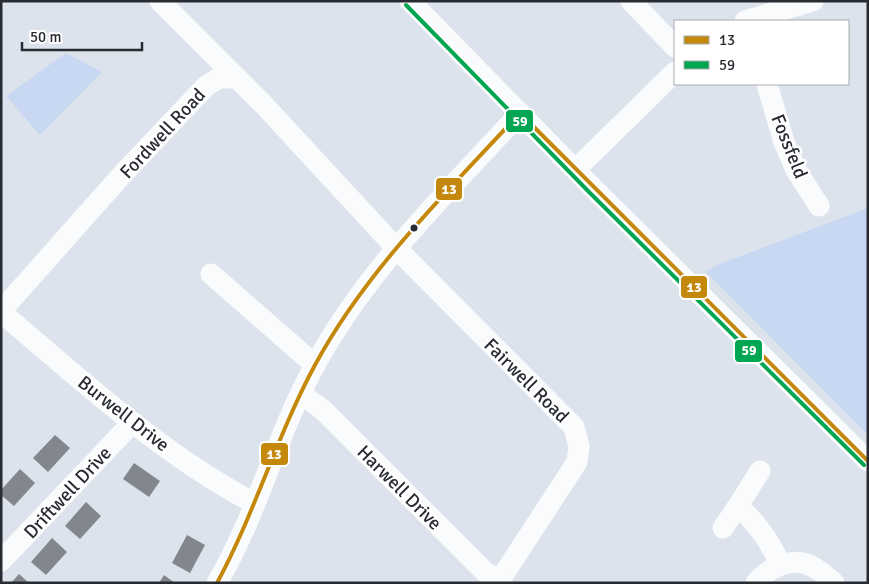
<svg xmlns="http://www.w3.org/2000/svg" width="869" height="584" font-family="Signika,sans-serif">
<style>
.green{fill:#c8d7f2}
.building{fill:#82878d}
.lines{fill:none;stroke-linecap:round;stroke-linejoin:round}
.minor{stroke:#fafbfc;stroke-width:21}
.bus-1-casing{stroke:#fff;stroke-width:8}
.bus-2-casing{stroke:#fff;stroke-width:8}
.bus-1{stroke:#c3880c;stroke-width:4}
.bus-2{stroke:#00a651;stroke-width:4}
.bus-dot{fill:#282c32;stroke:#fff;stroke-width:2}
.labels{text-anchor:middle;stroke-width:5;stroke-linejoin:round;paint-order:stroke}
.street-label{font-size:19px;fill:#282c32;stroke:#fff}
.line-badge{stroke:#fff;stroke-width:2}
.badge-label{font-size:14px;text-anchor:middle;font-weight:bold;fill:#fff}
</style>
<rect width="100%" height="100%" fill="#dde3ed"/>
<g class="green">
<polygon points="66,53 102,72 40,135 6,96"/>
<polygon points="868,208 868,435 706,272 717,265"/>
</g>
<g class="building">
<polygon points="55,435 70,448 48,472 33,458"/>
<polygon points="134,463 160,481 149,497 123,479"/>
<polygon points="20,469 35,483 14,506 1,495 1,490"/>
<polygon points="86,502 101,516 80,539 65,526"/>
<polygon points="187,535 205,545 190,573 172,563"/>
<polygon points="52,538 67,552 46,575 31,562"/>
<polygon points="19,574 29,583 11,583"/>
<polygon points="164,575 175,583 159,583"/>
</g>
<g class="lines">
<g class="minor">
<polyline points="160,1 237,78"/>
<polyline points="410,1 593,188 868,461"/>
<polyline points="631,1 675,47"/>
<polyline points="745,21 813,1"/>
<polyline points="767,84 784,142 796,170 819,206"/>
<polyline points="576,169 675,72"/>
<polyline points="211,274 315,365"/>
<polyline points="1,311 120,177 206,86 219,78 237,78 263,104 396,248 574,427 579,446 577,462 498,583"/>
<path d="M 1,312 C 81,380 161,454 254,503"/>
<polyline points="301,394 323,410 485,572 499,580"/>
<path d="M 760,471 L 738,506 C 757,523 770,541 780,564"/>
<polyline points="723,528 738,506"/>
<polyline points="1,561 133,422"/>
<path d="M 217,583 C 257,515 276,436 315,365 C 367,269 447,193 520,113"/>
<path d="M 756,583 C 770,566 795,555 815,568 C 822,572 828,578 834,583"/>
</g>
<defs>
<g id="bus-1">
<polyline points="520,113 868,461"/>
<path d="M 217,583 C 255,513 277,435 315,365 C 367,269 447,192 520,113"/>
</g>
<polyline id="bus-2" points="406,5 589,192 864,465"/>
</defs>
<use href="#bus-1" class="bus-1-casing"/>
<use href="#bus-2" class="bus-2-casing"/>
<use href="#bus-1" class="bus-1"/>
<use href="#bus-2" class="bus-2"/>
</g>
<circle class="bus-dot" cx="414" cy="228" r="4.5"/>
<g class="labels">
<g class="street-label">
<text transform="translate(162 133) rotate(-47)" y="7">Fordwell Road</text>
<text transform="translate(790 146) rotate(68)" y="7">Fossfeld</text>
<text transform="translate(527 380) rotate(45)" y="7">Fairwell Road</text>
<text transform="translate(124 413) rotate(38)" y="7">Burwell Drive</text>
<text transform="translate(400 487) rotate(45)" y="7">Harwell Drive</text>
<text transform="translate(67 492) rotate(-47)" y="7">Driftwell Drive</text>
</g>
</g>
<g class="line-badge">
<rect x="505" y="109" width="29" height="24" rx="5" fill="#00a651"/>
<rect x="435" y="177" width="28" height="24" rx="5" fill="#c3880c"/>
<rect x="680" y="275" width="28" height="24" rx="5" fill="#c3880c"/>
<rect x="734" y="339" width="29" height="24" rx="5" fill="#00a651"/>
<rect x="260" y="442" width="29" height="24" rx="5" fill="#c3880c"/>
</g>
<g class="badge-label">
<text x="520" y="126">59</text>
<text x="449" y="194">13</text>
<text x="694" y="292">13</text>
<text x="749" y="355">59</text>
<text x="274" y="459">13</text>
</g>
<rect width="869" height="584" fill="none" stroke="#282c32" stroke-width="5"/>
<rect x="674" y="20" width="175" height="65" fill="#ffffff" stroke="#a9abad"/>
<rect x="684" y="36" width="25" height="8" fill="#c3880c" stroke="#a9abad"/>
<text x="719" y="45" font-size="15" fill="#282c32">13</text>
<rect x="684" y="61" width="25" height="8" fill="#00a651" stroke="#a9abad"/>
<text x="719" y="70" font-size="15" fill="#282c32">59</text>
<path d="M22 42v8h120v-8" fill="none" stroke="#282c32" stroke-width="2.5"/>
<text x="30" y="42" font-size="15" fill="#282c32" stroke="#ffffff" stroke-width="4" paint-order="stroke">50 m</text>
</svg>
